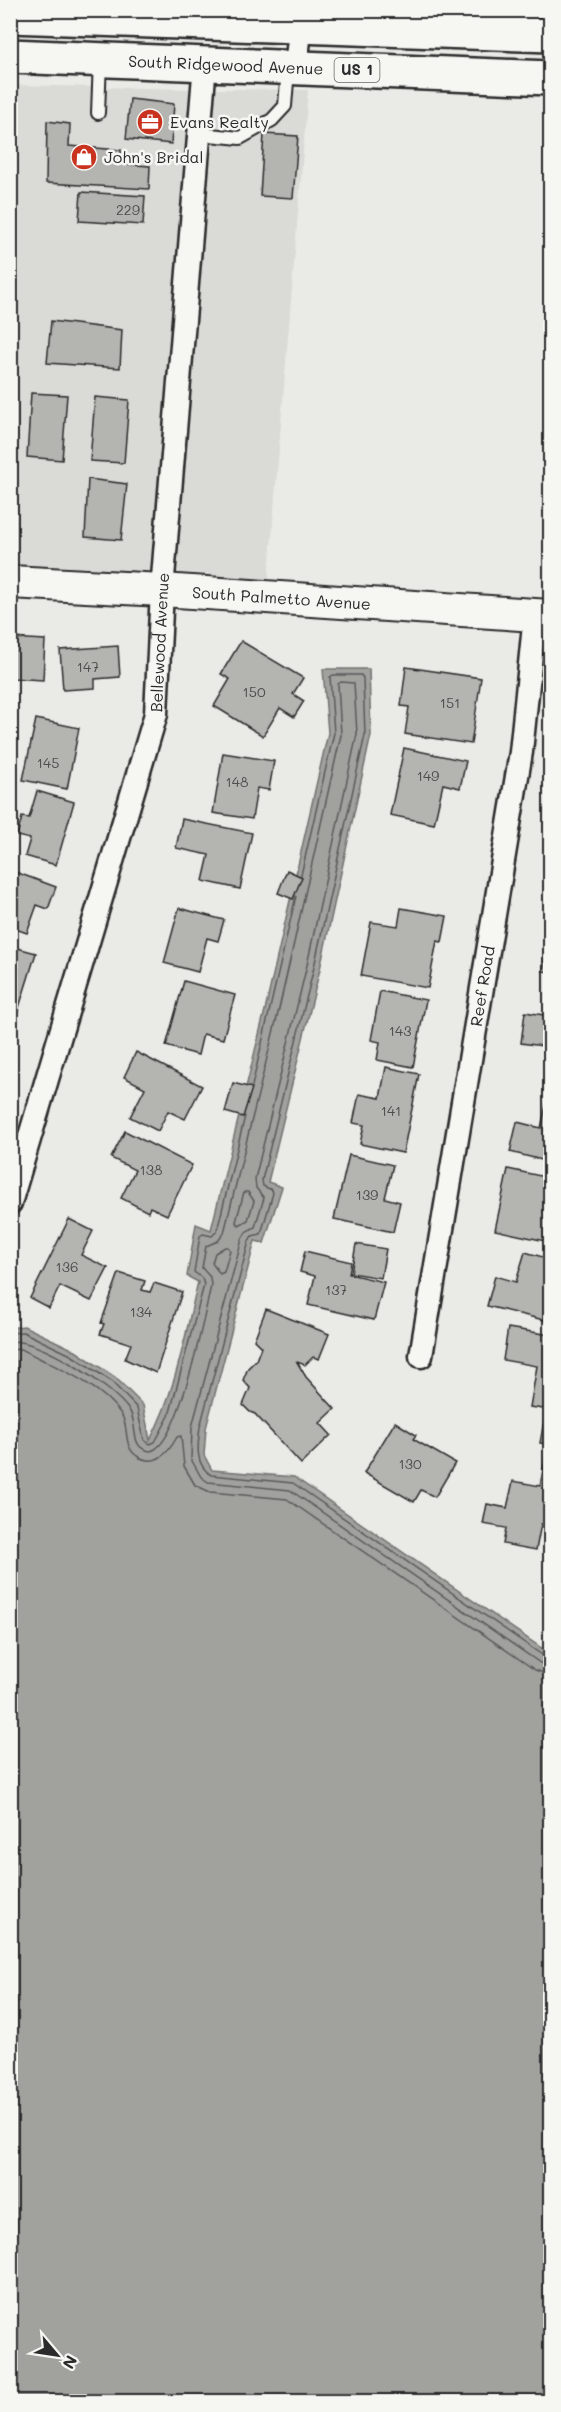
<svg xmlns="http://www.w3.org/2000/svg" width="561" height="2412" font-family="Mali,sans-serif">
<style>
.built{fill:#dadad6}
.water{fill:#a1a19e;stroke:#727270;stroke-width:1.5}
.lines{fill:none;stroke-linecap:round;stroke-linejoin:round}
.shore{stroke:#5a5a59;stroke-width:1.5}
.building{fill:#b4b4b1;stroke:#2b2b2b;stroke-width:1.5}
.lane-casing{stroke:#2b2b2b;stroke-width:16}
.street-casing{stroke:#2b2b2b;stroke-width:27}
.secondary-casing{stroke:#2b2b2b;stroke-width:36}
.primary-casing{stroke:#2b2b2b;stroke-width:38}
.lane{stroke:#f6f6f2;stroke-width:12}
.street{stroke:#f6f6f2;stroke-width:22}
.secondary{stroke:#f6f6f2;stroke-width:32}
.primary{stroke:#f6f6f2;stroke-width:33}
.labels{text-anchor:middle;stroke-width:5;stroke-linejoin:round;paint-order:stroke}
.number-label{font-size:14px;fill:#4d4d4c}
.shield{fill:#f6f6f2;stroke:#686867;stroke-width:1.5}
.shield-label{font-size:15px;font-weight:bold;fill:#2b2b2b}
.street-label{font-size:16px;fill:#2b2b2b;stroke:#f6f6f2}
.poi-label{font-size:16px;fill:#2b2b2b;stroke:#f6f6f2;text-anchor:start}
</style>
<rect width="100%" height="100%" fill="#eaeae6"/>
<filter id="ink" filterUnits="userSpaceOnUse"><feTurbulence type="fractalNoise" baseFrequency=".0167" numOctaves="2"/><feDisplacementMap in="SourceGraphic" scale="12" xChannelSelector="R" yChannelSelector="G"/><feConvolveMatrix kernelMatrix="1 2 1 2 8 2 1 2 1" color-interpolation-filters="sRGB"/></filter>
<g filter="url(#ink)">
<g class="built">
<polygon points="550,10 550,21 338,11"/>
<polygon points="10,85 190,89 151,577 11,570"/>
<polygon points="215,89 308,90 268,584 176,579"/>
</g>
<path class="water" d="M 323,669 L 369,669 L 371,735 L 320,969 L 268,1182 L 282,1187 L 264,1243 L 255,1241 L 206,1428 L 204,1455 L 212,1470 L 294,1477 L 550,1654 L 550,2401 L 11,2401 L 10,1328 L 24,1326 L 74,1350 L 115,1377 L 143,1405 L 150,1440 C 176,1391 185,1335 198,1282 L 187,1276 L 196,1224 L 211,1230 L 266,1006 L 328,733 Z"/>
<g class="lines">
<g class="shore">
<path d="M 301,875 L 334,733 L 330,677 L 333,675 L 361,675 L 363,678 L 365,735 L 314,967 L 262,1180 L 263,1186 L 272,1190 L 273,1193 L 261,1234 L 252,1236 L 249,1241 L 200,1427 C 198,1444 194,1464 211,1475 L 293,1483 L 545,1657 L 550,1658"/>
<polyline points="252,1086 296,896"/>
<polygon points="244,1192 248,1192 254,1201 248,1220 239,1225 236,1222"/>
<polygon points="225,1247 228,1247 230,1250 224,1272 220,1274 212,1263 215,1253"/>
<polyline points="10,1333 23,1332 71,1355 111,1381 137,1408 144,1440 150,1444 155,1442 169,1416 204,1285 202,1278 194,1272 200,1236 203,1234 212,1236 217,1231 245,1116"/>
<path d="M 10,1341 C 41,1340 111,1385 129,1410 C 139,1423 128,1449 151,1451 C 179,1445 204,1316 211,1286 L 210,1277 L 202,1268 L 206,1246 L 218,1241 L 224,1233 L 279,1009 L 341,735 L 338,684 L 341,682 L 354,683 L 357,734 L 307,965 L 255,1179 L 256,1188 L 264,1198 L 255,1227 L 246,1232 L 242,1239 L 192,1427 L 191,1459 L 201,1477 L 208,1482 L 290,1490 L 540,1663 L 550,1666"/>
<path d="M 10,1350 C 14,1350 17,1349 20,1349 C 25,1350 32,1355 37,1357 C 65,1371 102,1387 121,1414 C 130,1427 122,1446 137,1456 C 156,1468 169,1452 177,1437 L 181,1436 L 184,1466 L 195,1485 L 210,1492 L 287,1499 L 535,1670 L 550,1675"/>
</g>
</g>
<g class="building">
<polygon points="130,99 174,104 171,144 126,139"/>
<polygon points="47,121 70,124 69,146 121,150 122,164 150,166 149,189 46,183"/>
<polygon points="264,134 298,136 293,198 260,196"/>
<polygon points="81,192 145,196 143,225 79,221"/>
<polygon points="51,321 122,330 120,368 47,363"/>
<polygon points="31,393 67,395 62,460 27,457"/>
<polygon points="95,397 129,400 124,463 90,461"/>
<polygon points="88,479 127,484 121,540 85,537"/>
<polygon points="10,638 45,640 43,680 10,678"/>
<polygon points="241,641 303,678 293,694 304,701 294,717 280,708 263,736 214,706 230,679 221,674"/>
<polygon points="118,646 120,677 95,679 95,688 63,690 60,650"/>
<polygon points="406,667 481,678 471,744 405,734 409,707 401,706"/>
<polygon points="36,719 79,728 67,789 23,780"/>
<polygon points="404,748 466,761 460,788 443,784 434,824 390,815"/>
<polygon points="223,753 274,761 269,790 257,788 252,819 213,813"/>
<polygon points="37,791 74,802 56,865 25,856 30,839 17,836 22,817 29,818"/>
<polygon points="182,819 252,833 240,889 203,881 209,855 176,848"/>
<polygon points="10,870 56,887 48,909 37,905 27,933 10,927"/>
<polygon points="287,870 302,877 293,899 278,893"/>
<polygon points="179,908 224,920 218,941 207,938 198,972 164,963"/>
<polygon points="401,908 447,916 442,942 437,941 428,988 361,976 371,922 398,926"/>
<polygon points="548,932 550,932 550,972 543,971"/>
<polygon points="10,946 36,953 17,1014 10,1012"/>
<polygon points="184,981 235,995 223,1039 203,1034 198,1055 166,1046"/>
<polygon points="380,991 426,1000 413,1067 377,1060 380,1042 371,1040"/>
<polygon points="525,1012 550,1016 550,1047 521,1043"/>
<polygon points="136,1052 202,1086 185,1119 168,1111 158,1131 130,1117 145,1088 124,1077"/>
<polygon points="386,1067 419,1074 403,1153 360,1144 364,1125 353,1123 359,1094 380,1098"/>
<polygon points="233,1083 252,1088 243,1117 225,1112"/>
<polygon points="549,1092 550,1162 510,1152 517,1122 541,1128"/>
<polygon points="125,1131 192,1165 167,1215 150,1207 148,1212 121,1198 135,1170 111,1158"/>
<polygon points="349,1155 393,1165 385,1198 400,1202 393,1232 334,1219"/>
<polygon points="508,1169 550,1178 550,1242 495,1230"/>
<polygon points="69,1219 93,1231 81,1255 108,1268 91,1301 60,1286 49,1308 30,1298"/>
<polygon points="356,1244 386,1249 381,1278 351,1273"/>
<polygon points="305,1251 351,1262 349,1274 384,1282 374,1320 308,1305 315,1276 300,1272"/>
<polygon points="525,1252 550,1259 550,1313 548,1321 487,1306 495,1276 516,1282"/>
<polygon points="119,1273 145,1281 142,1290 150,1292 154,1283 182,1292 156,1373 125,1359 131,1344 100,1334 104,1324 101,1323"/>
<polygon points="266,1309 329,1334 319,1359 313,1357 305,1365 297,1362 306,1377 335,1409 320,1423 331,1435 301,1464 255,1414 250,1412 243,1405 250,1388 243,1380 248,1368 256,1360 261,1347 254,1340"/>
<polygon points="508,1328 550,1335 550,1410 530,1407 537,1366 503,1360"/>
<polygon points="544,1421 550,1422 550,1526 541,1524 536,1550 503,1544 506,1528 483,1524 487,1504 507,1508 513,1481 540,1486 548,1444 540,1443"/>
<polygon points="395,1422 416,1435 413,1439 455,1463 435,1497 421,1490 414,1502 364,1473"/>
</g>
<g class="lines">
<defs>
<g id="lane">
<polyline points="98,113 100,60"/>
<polyline points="199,134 240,138 272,120 285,106 288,69"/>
</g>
<g id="street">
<polyline points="296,67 302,12"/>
<path id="s1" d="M 10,1203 L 156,714 L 162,590 L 205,63"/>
<path id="s2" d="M 421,1356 L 521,752 L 535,615"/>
</g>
<g id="secondary">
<path id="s3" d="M 10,582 L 162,590 L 550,616"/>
</g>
<g id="primary">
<polyline points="10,16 550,35"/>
<path id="s4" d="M 10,56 L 550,78"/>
</g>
</defs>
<use href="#lane" class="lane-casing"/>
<use href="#street" class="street-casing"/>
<use href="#secondary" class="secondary-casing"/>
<use href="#primary" class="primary-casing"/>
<use href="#lane" class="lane"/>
<use href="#street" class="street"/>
<use href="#secondary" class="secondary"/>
<use href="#primary" class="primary"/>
</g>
</g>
<defs>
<symbol id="office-disc" viewBox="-11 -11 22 22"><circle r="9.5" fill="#c8321e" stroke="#f6f6f2"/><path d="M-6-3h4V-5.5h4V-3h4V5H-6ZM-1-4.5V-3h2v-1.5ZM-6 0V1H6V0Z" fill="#fff"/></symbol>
<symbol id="shop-disc" viewBox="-11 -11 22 22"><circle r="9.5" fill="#c8321e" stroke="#f6f6f2"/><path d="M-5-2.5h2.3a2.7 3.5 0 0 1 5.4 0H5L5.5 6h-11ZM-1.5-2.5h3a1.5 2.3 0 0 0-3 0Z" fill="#fff"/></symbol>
</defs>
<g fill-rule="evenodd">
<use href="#office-disc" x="135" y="107" width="30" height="30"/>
<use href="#shop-disc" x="69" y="142" width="30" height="30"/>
</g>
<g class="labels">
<g class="number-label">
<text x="128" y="215">229</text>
<text x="88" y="672">147</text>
<text x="254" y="697">150</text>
<text x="450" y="708">151</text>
<text x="48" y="768">145</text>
<text x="428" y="781">149</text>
<text x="237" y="787">148</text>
<text x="400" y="1036">143</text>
<text x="391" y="1116">141</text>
<text x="151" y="1175">138</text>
<text x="367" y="1200">139</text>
<text x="67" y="1272">136</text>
<text x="336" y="1295">137</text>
<text x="141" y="1317">134</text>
<text x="410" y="1469">130</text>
</g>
<rect class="shield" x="334.5" y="58" width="45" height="24" rx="4.5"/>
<g class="shield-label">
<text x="357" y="75">US 1</text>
</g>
<g class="street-label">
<text dy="6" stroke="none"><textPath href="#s4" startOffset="216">South Ridgewood Avenue</textPath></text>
<text dy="6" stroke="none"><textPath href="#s3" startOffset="272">South Palmetto Avenue</textPath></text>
<text dy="6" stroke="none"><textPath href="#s1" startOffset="582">Bellewood Avenue</textPath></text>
<text dy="6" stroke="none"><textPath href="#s2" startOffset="375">Reef Road</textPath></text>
</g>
<g class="poi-label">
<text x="170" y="128">Evans Realty</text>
<text x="104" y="163">John's Bridal</text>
</g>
</g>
<rect width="561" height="2412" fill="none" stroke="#f6f6f2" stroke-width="36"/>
<rect x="18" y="18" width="525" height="2376" fill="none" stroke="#2b2b2b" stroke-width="2" filter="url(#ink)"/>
<g transform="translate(57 2355) rotate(119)" stroke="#f6f6f2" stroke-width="4.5" paint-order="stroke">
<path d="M0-4.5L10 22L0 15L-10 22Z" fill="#2b2b2b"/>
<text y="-9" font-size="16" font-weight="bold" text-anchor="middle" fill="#2b2b2b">N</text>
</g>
</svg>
